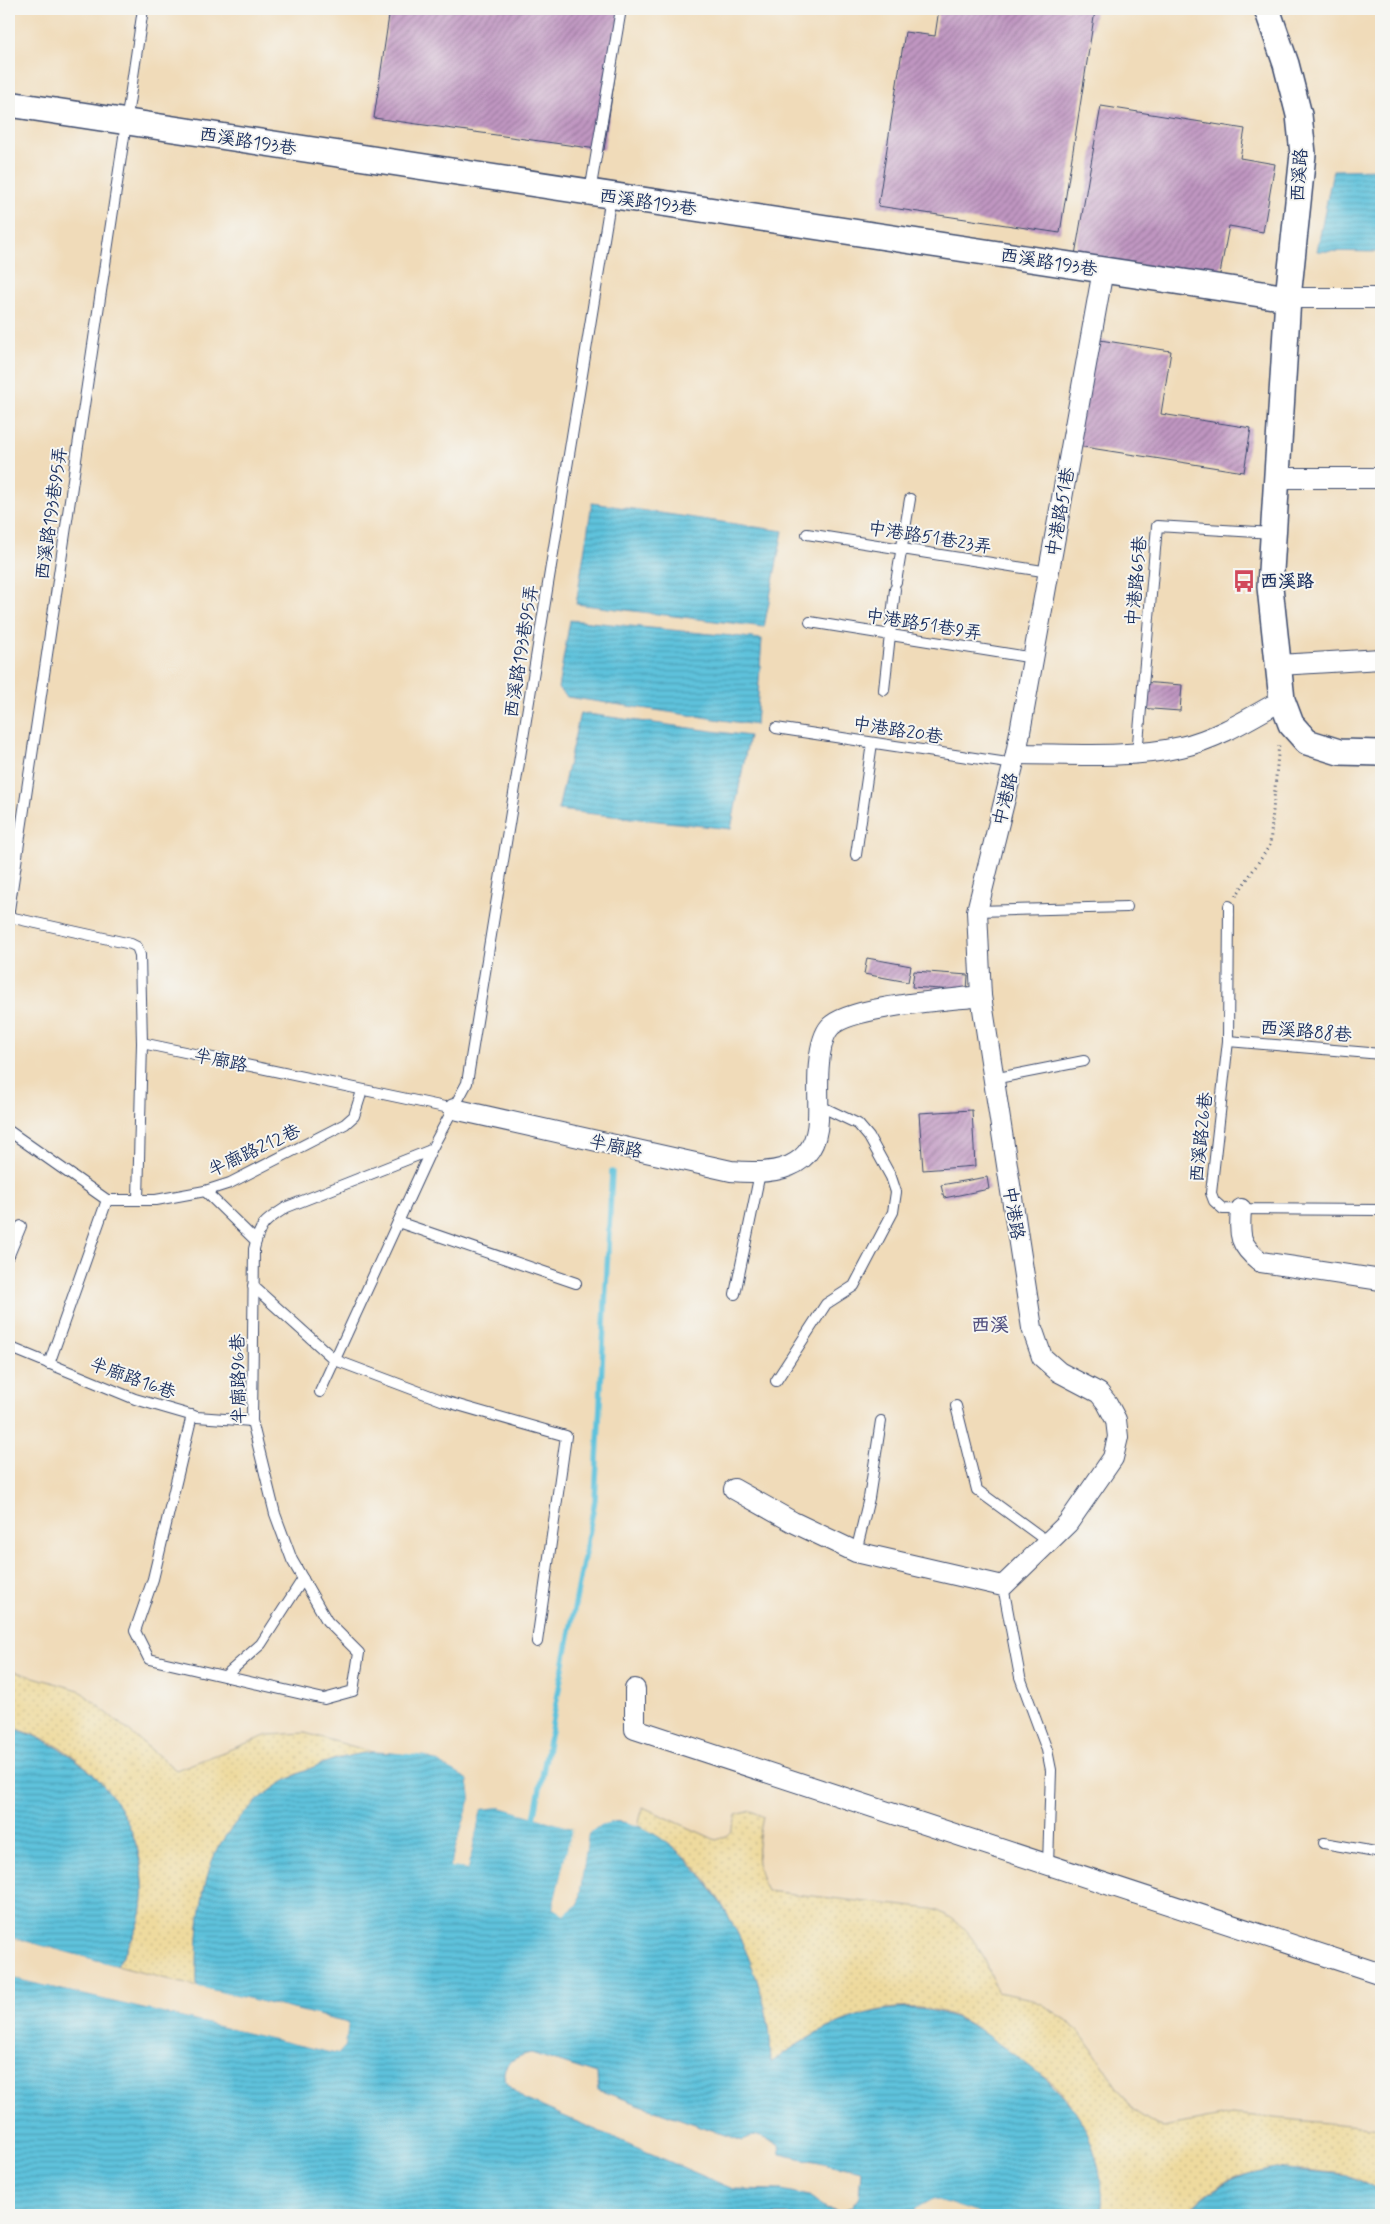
<svg xmlns="http://www.w3.org/2000/svg" width="1390" height="2224" font-family="Mynerve,'LXGW WenKai TC',sans-serif">
<style>
.sand{fill:url(#sand-dots);stroke:#84847e}
.water{fill:url(#water-rules);stroke:#3c789d;fill-rule:evenodd}
.pier{fill:#f0dbb9}
.lines{fill:none;stroke-linecap:round;stroke-linejoin:round}
.stream{stroke:#5ec2dc;stroke-width:5.5}
.building{fill:url(#building-hatch)}
.service-casing{stroke:#3b496c;stroke-width:12}
.minor-casing{stroke:#3b496c;stroke-width:22}
.tertiary-casing{stroke:#3b496c;stroke-width:28}
.path{stroke:#3b496c;stroke-width:3;stroke-dasharray:1 4;stroke-linecap:butt}
.service{stroke:#fff;stroke-width:10}
.minor{stroke:#fff;stroke-width:20}
.tertiary{stroke:#fff;stroke-width:25}
.labels{text-anchor:middle;stroke-width:4;stroke-linejoin:round;paint-order:stroke}
.street-label{font-size:18px;fill:#1b2f5e;stroke:#f6f6f2}
.poi-label{font-size:18px;font-weight:bold;fill:#1b2f5e;stroke:#f6f6f2;text-anchor:start}
.neighbourhood-label{font-size:19px;font-weight:bold;fill:#555381;stroke:#f6f6f2}
</style>
<defs>
<pattern id="sand-dots" width="8" height="8" patternUnits="userSpaceOnUse" patternTransform="scale(1.25)"><rect width="8" height="8" fill="#eeda9e"/><path d="M2 2h.1M6 6h.1" fill="none" stroke="#ccbb8a" stroke-width="1.8" stroke-linecap="round"/></pattern>
<pattern id="water-rules" width="6" height="5" patternUnits="userSpaceOnUse" patternTransform="scale(1.25)"><rect width="6" height="5" fill="#5ec2dc"/><path d="M0 2.5h6" fill="none" stroke="#4d9eb6"/></pattern>
<pattern id="building-hatch" width="6" height="6" patternUnits="userSpaceOnUse" patternTransform="scale(1.25)"><rect width="6" height="6" fill="#c096c1"/><path d="M-1 1l2-2M0 6l6-6M5 7l2-2" fill="none" stroke="#9b7ba0"/></pattern>
</defs>
<rect width="100%" height="100%" fill="#f6f6f2"/>
<filter id="ink" filterUnits="userSpaceOnUse"><feTurbulence type="fractalNoise" baseFrequency=".02" numOctaves="2"/><feDisplacementMap in="SourceGraphic" scale="10" xChannelSelector="R" yChannelSelector="G"/><feConvolveMatrix kernelMatrix="1 2 1 2 8 2 1 2 1" color-interpolation-filters="sRGB"/></filter>
<filter id="wash" filterUnits="userSpaceOnUse"><feTurbulence type="fractalNoise" baseFrequency=".0096" numOctaves="4" result="noise"/><feDisplacementMap in="SourceGraphic" scale="20" xChannelSelector="R" yChannelSelector="G"/><feGaussianBlur stdDeviation="1.12" result="paint"/><feColorMatrix in="noise" values="0 0 0 0 0 0 0 0 0 0 0 0 0 0 0 0 0 1.4 0 .05"/><feComposite in="paint" operator="in"/></filter>
<g filter="url(#wash)">
<rect width="100%" height="100%" fill="#f0dbb9"/>
<g class="sand">
<path d="M 9,1670 L 79,1690 L 176,1770 L 268,1735 L 305,1733 L 373,1752 L 335,1759 L 297,1774 L 263,1796 L 231,1829 L 219,1847 L 199,1925 L 197,1987 L 117,1966 C 124,1953 135,1937 139,1922 C 155,1859 123,1796 74,1757 C 55,1742 32,1733 9,1727 Z"/>
<path d="M 643,1807 L 716,1840 C 731,1836 733,1829 736,1815 L 752,1811 L 763,1817 C 757,1846 753,1864 767,1891 L 932,1909 C 969,1920 986,1957 997,1992 L 1028,1998 L 1042,2004 L 1068,2021 L 1088,2043 L 1134,2111 L 1156,2125 L 1164,2127 L 1232,2114 L 1381,2128 L 1381,2192 C 1370,2187 1359,2179 1347,2175 C 1338,2172 1326,2173 1317,2171 C 1266,2166 1218,2172 1185,2215 L 1100,2215 C 1103,2207 1102,2197 1101,2189 C 1098,2148 1081,2115 1055,2085 C 1034,2070 1013,2056 993,2041 C 984,2034 974,2026 965,2021 C 900,1987 823,2023 771,2063 C 770,2052 770,2040 769,2028 C 762,1980 728,1902 694,1866 C 679,1850 658,1835 638,1826 Z"/>
</g>
<g class="water">
<polygon points="1381,169 1381,252 1317,251 1333,170"/>
<polygon points="592,503 783,531 764,627 576,604"/>
<polygon points="570,620 762,639 756,725 567,697 558,688"/>
<polygon points="580,713 749,736 731,829 558,810"/>
<path d="M 9,1727 C 74,1746 127,1792 140,1861 C 144,1880 145,1903 139,1922 C 135,1937 124,1952 117,1966 L 9,1937 Z"/>
<path d="M 373,1752 L 409,1753 L 427,1756 L 468,1779 L 471,1798 L 450,1866 L 468,1869 L 481,1809 L 500,1807 L 573,1828 L 553,1908 L 564,1914 L 578,1904 L 588,1834 C 605,1818 622,1819 643,1828 C 710,1860 758,1958 769,2028 C 771,2039 770,2051 771,2063 C 833,2017 906,1986 978,2029 C 1035,2071 1084,2095 1099,2170 C 1101,2183 1105,2202 1100,2215 L 983,2215 L 934,2199 L 916,2209 L 916,2215 L 9,2215 L 9,1977 L 338,2054 L 345,2046 L 348,2022 L 197,1987 C 196,1947 199,1881 219,1846 C 252,1791 311,1759 373,1752 ZM 531,2053 L 597,2074 L 598,2090 L 743,2141 L 755,2135 L 779,2144 L 780,2154 L 861,2171 L 859,2196 L 851,2207 L 841,2211 L 826,2208 L 809,2196 L 782,2190 L 733,2189 L 524,2099 C 519,2094 512,2090 508,2085 C 495,2066 516,2056 531,2053 Z"/>
<path d="M 1277,2168 L 1347,2175 L 1381,2192 L 1381,2215 L 1185,2215 C 1208,2186 1242,2173 1277,2168 Z"/>
</g>
<g class="pier">
<polygon points="391,1749 428,1753 470,1778 473,1798 453,1864 466,1866 480,1807 501,1804 574,1826 555,1907 564,1912 576,1902 586,1833 598,1822 614,1818 623,1818 639,1823 638,1826 622,1821 615,1821 600,1825 588,1834 578,1904 564,1915 553,1908 572,1828 500,1807 481,1809 468,1869 450,1867 471,1798 468,1779 427,1756 367,1750"/>
<polygon points="9,1937 117,1966 119,1967 116,1969 9,1940"/>
<polygon points="9,1974 337,2051 343,2045 345,2024 197,1990 195,1986 348,2023 345,2046 338,2054 9,1977"/>
<polygon points="934,2199 983,2215 975,2215 934,2202 918,2211 918,2215 916,2215 916,2209"/>
</g>
<g class="lines">
<polyline class="stream" points="534,1819 595,1500 612,1172"/>
</g>
<g id="blocks">
<g class="building">
<polygon points="390,9 625,9 604,150 374,118"/>
<polygon points="939,9 1077,9 1095,11 1060,233 878,206 905,32 935,36"/>
<polygon points="1101,106 1245,129 1240,158 1275,164 1263,232 1229,226 1219,279 1075,255"/>
<polygon points="1087,338 1171,351 1161,414 1251,428 1244,472 1071,445"/>
<polygon points="1141,682 1182,685 1180,711 1139,708"/>
<polygon points="867,958 911,966 908,982 864,974"/>
<polygon points="914,971 968,975 967,991 912,987"/>
<polygon points="972,1110 975,1166 923,1170 919,1113"/>
<polygon points="987,1177 989,1189 944,1198 941,1185"/>
</g>
</g>
</g>
<g filter="url(#ink)">
<use href="#blocks" fill-opacity="0" stroke="#3b496c" stroke-width="1"/>
<g class="lines">
<defs>
<g id="service">
<polyline points="590,192 621,9"/>
<polyline points="807,534 1049,572"/>
<polyline points="896,582 910,499"/>
<polyline points="810,622 1034,658"/>
<polyline points="884,690 895,589"/>
<polyline points="776,728 1014,764"/>
<polyline points="1137,754 1157,526 1273,533"/>
<polyline points="856,855 872,743"/>
<polyline points="1229,906 1228,1041 1211,1193 1214,1201 1223,1209 1381,1210"/>
<polyline points="9,910 143,9"/>
<polyline points="977,911 1127,907"/>
<polyline points="9,917 131,944 137,947 140,955 142,1043 138,1199"/>
<polyline points="1228,1041 1381,1054"/>
<polyline points="142,1043 454,1109"/>
<polyline points="993,1079 1084,1061"/>
<polyline points="9,1131 107,1200 156,1200 205,1191 230,1183 345,1124 354,1116 362,1091"/>
<polyline points="205,1191 256,1241"/>
<polyline points="398,1222 576,1283"/>
<polyline points="9,1255 21,1226"/>
<polyline points="253,1286 335,1360 444,1401 566,1436 537,1642"/>
<polyline points="735,1294 760,1173"/>
<polyline points="9,1347 135,1399 197,1417 252,1421"/>
<polyline points="49,1364 107,1200"/>
<polyline points="776,1381 826,1304 854,1286 893,1212 896,1192 891,1177 869,1137 858,1124 818,1105"/>
<polyline points="320,1392 431,1150 467,1083 611,196"/>
<polyline points="956,1406 977,1490 1048,1542"/>
<path d="M 192,1415 L 153,1579 L 135,1631 L 149,1659 L 324,1699 L 353,1691 L 359,1653 L 327,1621 L 292,1560 L 275,1514 L 252,1421 L 254,1249 C 260,1223 265,1221 287,1207 L 431,1150"/>
<polyline points="856,1552 869,1498 881,1421"/>
<polyline points="1003,1586 1020,1677 1047,1750 1051,1770 1048,1865"/>
<polyline points="225,1676 261,1644 303,1579"/>
<polyline points="1324,1843 1381,1853"/>
</g>
<g id="minor">
<polyline points="1288,298 1381,298"/>
<polyline points="1276,478 1381,478"/>
<polyline points="1279,665 1381,659"/>
<path d="M 1016,754 C 1071,754 1128,759 1181,747 C 1217,739 1250,718 1282,700"/>
<path d="M 454,1109 L 731,1171 C 772,1175 816,1171 818,1120 C 819,1101 817,1082 819,1063 C 820,1052 822,1036 830,1027 C 849,1006 950,1000 981,996"/>
<path d="M 1241,1209 C 1239,1236 1239,1245 1261,1262 L 1381,1280"/>
<polyline points="734,1489 793,1522 856,1552 1003,1586 1068,1523 1113,1458 1118,1437 1116,1420 1107,1403 1099,1393 1059,1372 1042,1357 1032,1328 981,996 977,911 1016,754 1103,270"/>
<polyline points="635,1689 635,1729 1381,1974"/>
</g>
<g id="tertiary">
<polyline points="1267,9 1286,64 1299,115 1303,154 1288,298 1270,587 1282,700 1291,724 1307,742 1339,752 1381,753"/>
<polyline points="9,104 1288,298"/>
</g>
</defs>
<use href="#service" class="service-casing"/>
<use href="#minor" class="minor-casing"/>
<use href="#tertiary" class="tertiary-casing"/>
<polyline class="path" points="1236,896 1270,845 1279,743"/>
<use href="#service" class="service"/>
<use href="#minor" class="minor"/>
<use href="#tertiary" class="tertiary"/>
</g>
</g>
<defs>
<symbol id="bus-bare" viewBox="-9 -9 18 18"><path d="M-5-6H5V4H4V6H2V4H-2V6H-4V4H-5ZM-3.5-4V0h7V-4ZM-3.5 1.2v1.5H-2V1.2ZM2 1.2v1.5H3.5V1.2Z" fill="#d1495b" stroke="#f6f6f2" stroke-width="2.5" paint-order="stroke"/></symbol>
</defs>
<g fill-rule="evenodd">
<use href="#bus-bare" x="1228" y="565" width="32" height="32"/>
</g>
<g class="labels">
<g class="street-label">
<text transform="translate(248 141) rotate(9)" y="6">西溪路193巷</text>
<text transform="translate(1299 175) rotate(-86)" y="6">西溪路</text>
<text transform="translate(648 202) rotate(8)" y="6">西溪路193巷</text>
<text transform="translate(1049 262) rotate(9)" y="6">西溪路193巷</text>
<text transform="translate(1060 512) rotate(-80)" y="6">中港路51巷</text>
<text transform="translate(51 513) rotate(-82)" y="6">西溪路193巷95弄</text>
<text transform="translate(930 537) rotate(9)" y="6">中港路51巷23弄</text>
<text transform="translate(1136 581) rotate(-85)" y="6">中港路65巷</text>
<text transform="translate(924 624) rotate(9)" y="6">中港路51巷9弄</text>
<text transform="translate(521 651) rotate(-81)" y="6">西溪路193巷95弄</text>
<text transform="translate(898 730) rotate(9)" y="6">中港路20巷</text>
<text transform="translate(1005 799) rotate(-76)" y="6">中港路</text>
<text transform="translate(1306 1031) rotate(5)" y="6">西溪路88巷</text>
<text transform="translate(221 1060) rotate(12)" y="6">半廍路</text>
<text transform="translate(1201 1137) rotate(-84)" y="6">西溪路26巷</text>
<text transform="translate(616 1146) rotate(12)" y="6">半廍路</text>
<text transform="translate(254 1150) rotate(-25)" y="6">半廍路212巷</text>
<text transform="translate(1014 1213) rotate(81)" y="6">中港路</text>
<text transform="translate(133 1378) rotate(20)" y="6">半廍路16巷</text>
<text transform="translate(238 1379) rotate(-91)" y="6">半廍路96巷</text>
</g>
<g class="poi-label">
<text x="1260" y="587">西溪路</text>
</g>
<g class="neighbourhood-label">
<text x="990" y="1331">西溪</text>
</g>
</g>
<rect width="1390" height="2224" fill="none" stroke="#f6f6f2" stroke-width="30"/>
</svg>
